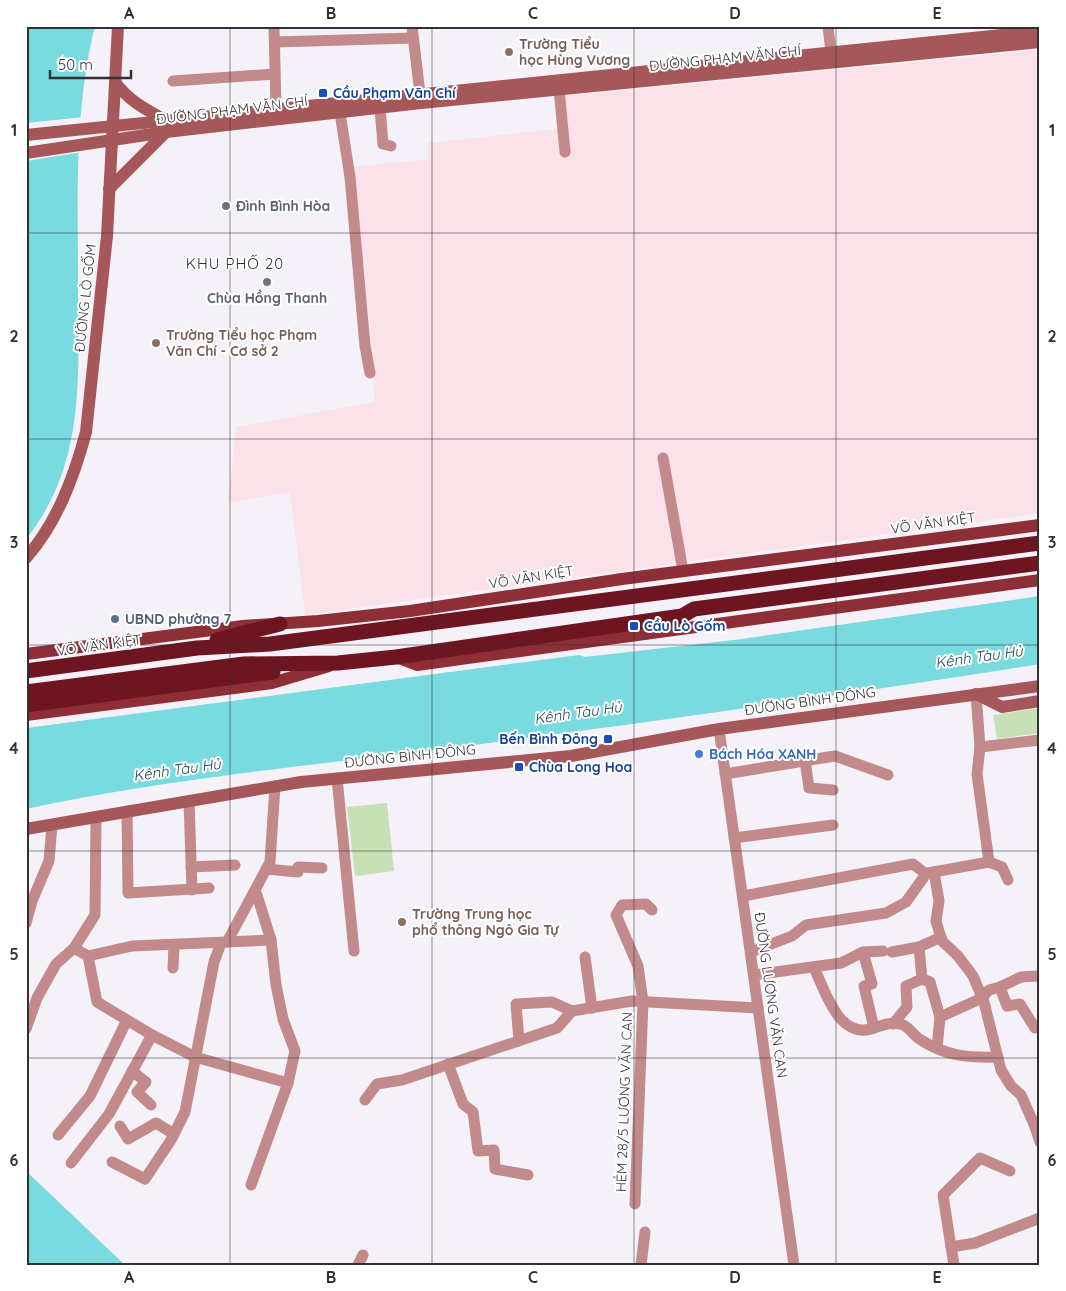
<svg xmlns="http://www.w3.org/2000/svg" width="1066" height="1291" font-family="Quicksand,sans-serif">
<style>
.industrial{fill:#fbe1e8}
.green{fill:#c7e0b5}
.water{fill:#79dbdf}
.pier{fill:#f5f1f9}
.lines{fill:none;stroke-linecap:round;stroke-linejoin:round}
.street{stroke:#c28a8a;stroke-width:11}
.secondary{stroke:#a55759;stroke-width:12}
.primary{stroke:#8e2e37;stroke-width:12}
.highway{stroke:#6d1521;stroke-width:15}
.grid{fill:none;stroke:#323034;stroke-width:1;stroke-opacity:0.55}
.education-dot{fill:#8d6e63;stroke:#fff;stroke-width:2}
.transit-dot{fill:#1a4fb4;stroke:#fff;stroke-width:2}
.worship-dot{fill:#6b7280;stroke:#fff;stroke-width:2}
.service-dot{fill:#5c6f8a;stroke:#fff;stroke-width:2}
.shop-dot{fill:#3f7fe0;stroke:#fff;stroke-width:2}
.labels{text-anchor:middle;stroke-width:4;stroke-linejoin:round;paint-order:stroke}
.education-label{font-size:14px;font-weight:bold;fill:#785e54;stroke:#fff;text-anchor:start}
.street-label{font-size:14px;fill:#323034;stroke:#fff}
.transit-label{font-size:14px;font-weight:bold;fill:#164399;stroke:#fff;text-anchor:start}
.worship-label{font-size:14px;font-weight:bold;fill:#5b616d;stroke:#fff;text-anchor:start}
.service-label{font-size:14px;font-weight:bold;fill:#4e5e75;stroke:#fff;text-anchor:start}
.shop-label{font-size:14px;font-weight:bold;fill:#366cbe;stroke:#fff;text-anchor:start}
.neighbourhood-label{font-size:15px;letter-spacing:1px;fill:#323034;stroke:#fff}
.water-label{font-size:15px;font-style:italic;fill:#204d4e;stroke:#fff}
.neatline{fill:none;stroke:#323034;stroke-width:2}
.grid-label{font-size:16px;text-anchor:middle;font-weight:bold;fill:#323034}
</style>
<rect width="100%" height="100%" fill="#f5f1f9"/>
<polygon class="industrial" points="1040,50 1040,513 305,615 290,492 228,503 236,427 375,402 368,307 353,167 428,159 427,143 558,129 555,97"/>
<g class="green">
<polygon points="1040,708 1040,733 997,739 993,715"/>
<polygon points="387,803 394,871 355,876 347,807"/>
</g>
<g class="water">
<path d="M 26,26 L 95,26 C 74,109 78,197 78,282 C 78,373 87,463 26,539 Z"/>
<path d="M 1040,596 L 1040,664 C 843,695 646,723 449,748 C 308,766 166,779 26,809 L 26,728 L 579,655 L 585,657 L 742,639 Z"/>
<polygon points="26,1171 125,1265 26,1265"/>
</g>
<polygon class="pier" points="84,117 83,152 26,161 26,123"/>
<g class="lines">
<g class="street">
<polyline points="274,26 276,108"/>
<polyline points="412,26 420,94"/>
<polyline points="828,26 832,62"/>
<polyline points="275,42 413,38"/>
<polyline points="173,81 275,74"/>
<polyline points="559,89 565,152"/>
<polyline points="380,108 383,144 391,146"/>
<polyline points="340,113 350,177 365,346 370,373"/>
<polyline points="663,458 683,571"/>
<polyline points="976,694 980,747 977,774 989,862"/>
<polyline points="719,729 794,1265"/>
<polyline points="980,747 1040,740"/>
<polyline points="805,760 809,788 833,790"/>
<polyline points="725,774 835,756 888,775"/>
<polyline points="337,778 354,951"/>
<polyline points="189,801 192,890"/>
<polyline points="127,811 128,893 209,888"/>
<polyline points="734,838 833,825"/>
<polyline points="191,867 235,865"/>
<polyline points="266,869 298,872 298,867 322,868"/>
<polyline points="934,872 939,901 936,921 942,941 958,956 973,976 984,1002 1001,1070 1011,1086 1021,1095 1034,1124"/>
<polyline points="928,873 989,862 1002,867 1008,880"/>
<polyline points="743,896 913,864 926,874"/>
<polyline points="26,923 32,901 49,861 52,825"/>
<polyline points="227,942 270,862 275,786"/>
<polyline points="919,947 922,979 930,982 940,1017 937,1048"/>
<polyline points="751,952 792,936 806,925 886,913 906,902 926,874"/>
<polyline points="863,952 872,984 864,986 874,1028"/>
<polyline points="892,952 919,947 941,937"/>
<polyline points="88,956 132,946 271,940"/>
<polyline points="585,957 592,1008"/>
<polyline points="173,968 174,945"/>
<path d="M 814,968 C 826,992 839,1041 874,1028 C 884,1025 892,1021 903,1025 C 910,1028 914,1036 921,1040 C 946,1056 968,1058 998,1057"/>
<polyline points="754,975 841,963 863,952 883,951"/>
<polyline points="1000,987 1021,977 1037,976"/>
<polyline points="940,1017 982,998 989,990 1000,987 1007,1006 1020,1004 1035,1028 1040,1027"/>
<polyline points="127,1020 152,1035"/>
<polyline points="893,1024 907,1007 906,986 922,979"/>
<polyline points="26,1029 37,998 56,964 74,948 95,915 96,817"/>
<polyline points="519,1041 516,1004 552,1002 572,1011"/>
<polyline points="448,1064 463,1104 473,1112 478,1151 494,1150 495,1169 528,1175"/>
<polyline points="132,1071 146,1082 137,1092 151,1105"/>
<polyline points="365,1100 377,1084 402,1080 557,1028 572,1011 632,1001 758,1008"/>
<polyline points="1040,1121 1034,1124 1040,1142"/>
<polyline points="120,1126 128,1139 156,1123 174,1134"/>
<polyline points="58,1135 90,1096 127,1020 97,1002 88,956 74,948"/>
<polyline points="112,1162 145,1179 171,1140 185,1112 214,962 221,943"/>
<polyline points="71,1163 109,1114 152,1035 195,1057 288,1083"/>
<polyline points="251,1185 288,1083 295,1051 283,1019 276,985 271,940 256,892"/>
<polyline points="635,1204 643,1002 638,966 616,915 622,905 646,904 652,910"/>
<polyline points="951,1247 943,1195 980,1158 1010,1171"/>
<polyline points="358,1265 363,1255"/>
<polyline points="641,1265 645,1232"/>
<polyline points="954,1265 951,1247 975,1243 1040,1218"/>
</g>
<g class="secondary">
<path d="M 115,82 C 129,101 145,109 165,120"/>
<polyline points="26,135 1040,31"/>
<polyline points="26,153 166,132 421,103 1040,42"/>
<polyline points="109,189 166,132"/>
<path d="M 26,558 C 57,523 74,477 86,432 L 107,236 L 118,26"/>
<polyline points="976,694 1002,707 1040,701"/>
<polyline points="26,829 301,782 571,756 719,729 1040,686"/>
</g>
<g class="primary">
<polyline points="26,654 243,626 318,621 410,611 622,579 1040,525"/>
<polyline points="396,657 417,665 1040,580"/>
<polyline points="26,715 272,683 329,666"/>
</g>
<g class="highway">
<polyline points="217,640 280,624"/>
<polyline points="26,671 197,648 270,644 1040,543"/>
<polyline points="26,692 244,664 338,663 396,657 682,616 694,609 1040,563"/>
<polyline points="26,705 273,672"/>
</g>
</g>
<path class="grid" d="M 230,26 L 230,1265M 432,26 L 432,1265M 634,26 L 634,1265M 836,26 L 836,1265M 26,233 L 1040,233M 26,439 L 1040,439M 26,645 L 1040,645M 26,851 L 1040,851M 26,1058 L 1040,1058"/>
<g class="education-dot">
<circle cx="509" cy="52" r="5"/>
<circle cx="156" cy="343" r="5"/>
<circle cx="402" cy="922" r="5"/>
</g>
<g class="transit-dot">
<rect x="318" y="88" width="10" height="10" rx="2.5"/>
<rect x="629" y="621" width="10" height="10" rx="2.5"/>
<rect x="603" y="734" width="10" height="10" rx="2.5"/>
<rect x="514" y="762" width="10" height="10" rx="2.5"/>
</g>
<g class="worship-dot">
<circle cx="226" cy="206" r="5"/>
<circle cx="267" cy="282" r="5"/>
</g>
<circle class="service-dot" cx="115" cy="619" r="5"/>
<circle class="shop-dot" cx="699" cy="754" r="5"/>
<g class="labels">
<g class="education-label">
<text x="519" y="49">Trường Tiểu<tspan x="519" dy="16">học Hùng Vương</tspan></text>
<text x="166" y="340">Trường Tiểu học Phạm<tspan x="166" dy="16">Văn Chí - Cơ sở 2</tspan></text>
<text x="412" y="919">Trường Trung học<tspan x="412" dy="16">phổ thông Ngô Gia Tự</tspan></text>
</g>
<g class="street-label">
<text transform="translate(725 58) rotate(-6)" y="5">ĐƯỜNG PHẠM VĂN CHÍ</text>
<text transform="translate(232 110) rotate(-7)" y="5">ĐƯỜNG PHẠM VĂN CHÍ</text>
<text transform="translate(85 298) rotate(-84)" y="5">ĐƯỜNG LÒ GỐM</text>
<text transform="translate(933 523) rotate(-8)" y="5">VÕ VĂN KIỆT</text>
<text transform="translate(531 577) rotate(-9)" y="5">VÕ VĂN KIỆT</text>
<text transform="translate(99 645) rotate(-8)" y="5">VÕ VĂN KIỆT</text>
<text transform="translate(810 701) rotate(-8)" y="5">ĐƯỜNG BÌNH ĐÔNG</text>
<text transform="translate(410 756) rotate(-6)" y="5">ĐƯỜNG BÌNH ĐÔNG</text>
<text transform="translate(771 995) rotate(82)" y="5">ĐƯỜNG LƯƠNG VĂN CAN</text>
<text transform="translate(624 1102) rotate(-88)" y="5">HẺM 28/5 LƯƠNG VĂN CAN</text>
</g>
<g class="transit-label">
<text x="333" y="98">Cầu Phạm Văn Chí</text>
<text x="644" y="631">Cầu Lò Gốm</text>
<text x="598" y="744" text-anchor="end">Bến Bình Đông</text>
<text x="529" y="772">Chùa Long Hoa</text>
</g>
<g class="worship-label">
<text x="236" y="211">Đình Bình Hòa</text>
<text x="267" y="303" text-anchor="middle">Chùa Hồng Thanh</text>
</g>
<g class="service-label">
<text x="125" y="624">UBND phường 7</text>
</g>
<g class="shop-label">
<text x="709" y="759">Bách Hóa XANH</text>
</g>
<g class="neighbourhood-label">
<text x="235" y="269">KHU PHỐ 20</text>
</g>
<g class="water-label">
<text transform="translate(979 657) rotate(-8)" y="5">Kênh Tàu Hủ</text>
<text transform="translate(578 713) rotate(-8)" y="5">Kênh Tàu Hủ</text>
<text transform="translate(177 770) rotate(-8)" y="5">Kênh Tàu Hủ</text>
</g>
</g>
<rect width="1066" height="1291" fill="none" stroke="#ffffff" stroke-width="55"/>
<path d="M50 70v8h81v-8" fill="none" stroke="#323034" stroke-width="2.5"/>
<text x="58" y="70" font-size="15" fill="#323034" stroke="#ffffff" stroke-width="4" paint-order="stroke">50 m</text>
<rect x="28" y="28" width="1010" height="1236" class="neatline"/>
<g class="grid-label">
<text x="129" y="19">A</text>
<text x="331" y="19">B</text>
<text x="533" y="19">C</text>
<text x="735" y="19">D</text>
<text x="937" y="19">E</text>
<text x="14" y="136">1</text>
<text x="1052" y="136">1</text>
<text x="14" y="342">2</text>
<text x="1052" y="342">2</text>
<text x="14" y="548">3</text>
<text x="1052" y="548">3</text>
<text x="14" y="754">4</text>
<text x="1052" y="754">4</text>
<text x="14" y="960">5</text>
<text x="1052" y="960">5</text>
<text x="14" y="1166">6</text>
<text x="1052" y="1166">6</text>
<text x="129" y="1283">A</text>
<text x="331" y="1283">B</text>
<text x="533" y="1283">C</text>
<text x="735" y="1283">D</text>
<text x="937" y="1283">E</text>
</g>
</svg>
